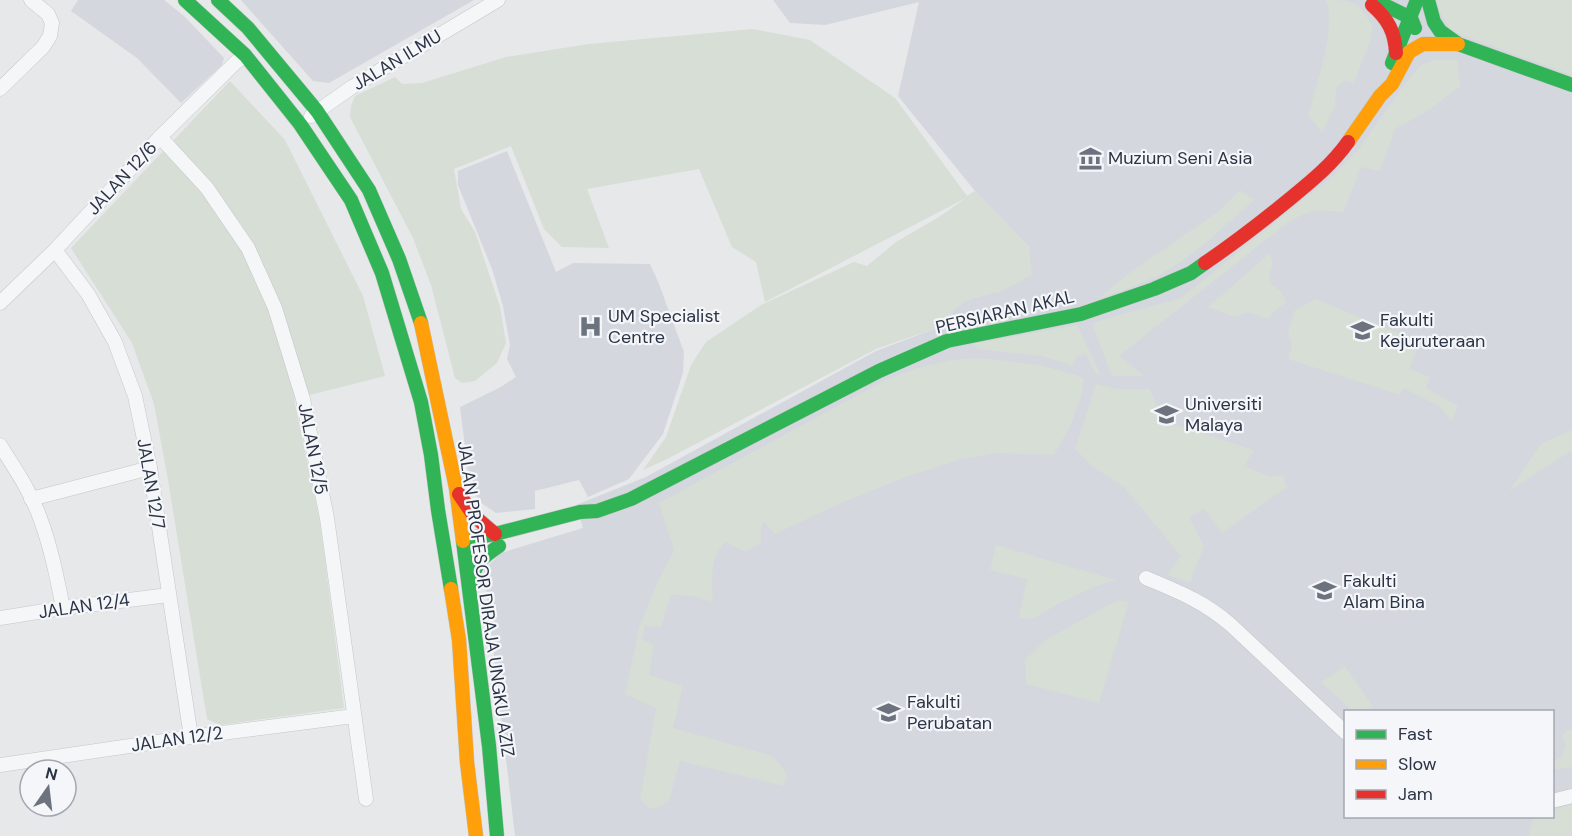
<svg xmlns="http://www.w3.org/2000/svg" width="1572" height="836" font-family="'DM Sans',sans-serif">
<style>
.built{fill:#d4d7dd;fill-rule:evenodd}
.green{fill:#d6ded6}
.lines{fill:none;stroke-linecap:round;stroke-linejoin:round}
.street-casing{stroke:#c4c6c8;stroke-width:15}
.fast-casing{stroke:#c4c6c8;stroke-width:15}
.slow-casing{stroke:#c4c6c8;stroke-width:15}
.jam-casing{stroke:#c4c6c8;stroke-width:15}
.street{stroke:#f5f6f7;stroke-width:14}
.fast{stroke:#30b455;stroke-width:14}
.slow{stroke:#ff9f0a;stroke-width:14}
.jam{stroke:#e5322d;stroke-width:14}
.labels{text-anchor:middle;stroke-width:4.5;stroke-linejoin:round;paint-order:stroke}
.street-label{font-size:18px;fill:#2b3445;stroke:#f4f6f9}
.poi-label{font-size:18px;fill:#2b3445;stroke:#f4f6f9;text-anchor:start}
</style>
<rect width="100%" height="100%" fill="#e6e8ea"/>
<g class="built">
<polygon points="78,0 164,0 184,16 224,58 222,65 181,103 137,58 71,11"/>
<polygon points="241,0 474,0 329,83 313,81"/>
<path d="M 773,0 L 1572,0 L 1572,836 L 515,836 L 484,570 L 501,553 L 583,528 L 576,505 L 646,477 L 876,351 L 950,323 L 953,310 L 966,300 L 1004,290 L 1029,247 L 975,191 L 898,96 L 919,2 L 825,25 L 790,23 ZM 1346,712 L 1552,712 L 1552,816 L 1346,816 Z"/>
<polygon points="507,151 556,272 573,263 650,264 659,284 684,352 683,373 663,434 629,479 588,497 579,480 535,491 535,509 496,513 480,502 470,486 460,407 499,388 516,377 507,359 510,345 503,306 492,269 458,185 458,171"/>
</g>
<g class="green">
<path d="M 1326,0 C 1355,0 1359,2 1373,27 L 1370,42 L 1354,83 L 1344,81 L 1336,88 L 1335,106 L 1322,133 L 1308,115 C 1316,86 1337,28 1326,0 Z"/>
<polygon points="1436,0 1572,0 1572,75 1451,31 1440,12"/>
<polygon points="753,29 810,40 895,98 967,196 975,191 1029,247 1032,275 1004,290 966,300 953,310 951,323 876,349 667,459 643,470 666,437 691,365 706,342 761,305 854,262 867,266 896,242 939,217 966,198 765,302 756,262 732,247 699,169 587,189 609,248 562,247 544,229 511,146 454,169 461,209 475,232 500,307 506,343 497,363 475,381 462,383 455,378 431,285 413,238 350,117 351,106 355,96 395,77 402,84 422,83 506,57 589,44"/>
<path d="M 1436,60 L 1457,60 L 1461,86 L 1426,112 L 1395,129 L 1380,171 L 1361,167 L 1343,213 C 1316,208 1309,210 1286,224 L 1119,356 L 1144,376 L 1112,376 L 1092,324 C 1121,313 1151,307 1181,298 L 1329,179 L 1358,150 L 1404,85 L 1422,64 Z"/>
<polygon points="230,81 285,140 363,296 385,376 294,399 320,522 344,708 220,725 207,719 168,480 154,404 132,343 71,248"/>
<path d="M 1240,190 L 1254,200 C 1227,224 1202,249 1171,268 C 1149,282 1124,290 1099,298 L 1132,271 L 1219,211 Z"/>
<polygon points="1270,253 1273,266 1269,275 1272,285 1280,291 1287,302 1277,309 1267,319 1247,312 1235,317 1208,307"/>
<polygon points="1315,299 1419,341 1410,369 1430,377 1426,388 1458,406 1452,421 1439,406 1403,388 1400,395 1288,359 1292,346 1288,334 1294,311"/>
<polygon points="1077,325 1101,375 1096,374 1086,355 1078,356 1072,366 1042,356 978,349 973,344"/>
<path d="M 979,358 L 1040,365 L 1079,376 L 1084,379 L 1081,396 L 1070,427 L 1054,455 L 995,453 L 959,460 L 903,478 L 841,503 L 775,534 L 764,522 L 761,529 L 761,542 L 746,552 L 725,542 C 709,560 712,579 713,602 L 693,596 L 671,595 L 661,627 L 645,626 L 642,640 L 654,645 L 649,675 L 683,686 L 673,728 L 773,756 L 784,770 L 787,776 L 784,786 L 680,761 L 669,800 L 657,809 L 648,808 L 640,799 L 656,708 L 625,694 L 639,628 L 657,583 L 674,550 L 659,503 L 887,379 L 918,368 L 951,360 Z"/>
<polygon points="1096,384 1117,389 1150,389 1163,421 1254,450 1244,466 1271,477 1283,475 1287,487 1222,533 1204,509 1189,517 1204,546 1190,583 1167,575 1181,556 1124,487 1092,466 1075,449"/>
<polygon points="1572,430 1572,450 1509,491 1542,443"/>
<polygon points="996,545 1116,580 1093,587 1056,605 1033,619 1019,618 1027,579 990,570"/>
<polygon points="1118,600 1129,602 1099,703 1026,684 1025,660 1045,640"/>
<polygon points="1345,666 1373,707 1365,711 1352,711 1321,682"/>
<polygon points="1572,728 1572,767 1553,770 1553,762 1561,757 1566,745 1562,735"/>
<polygon points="1572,804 1572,836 1529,836 1533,817 1552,816 1553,810"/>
</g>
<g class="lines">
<defs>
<g id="street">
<polyline points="0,89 43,47 50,36 52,23 48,14 31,0"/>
<polyline points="311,116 352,87 498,0"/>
<polyline points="160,137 207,188 248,248 275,308 303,399 327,518 366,799"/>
<polyline points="55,250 88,294 115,342 135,396 150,468 191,737"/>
<polyline points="0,303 55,250 160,137 235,63 245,55"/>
<path d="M 0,445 C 15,469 31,492 40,518 C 51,547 57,578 63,608"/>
<polyline points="31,499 150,468"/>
<path d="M 1146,578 C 1179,592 1203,601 1231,625 L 1346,733"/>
<polyline points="0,618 63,608 169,595"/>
<polyline points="0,765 191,737 354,716"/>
<polyline points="1552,801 1572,796"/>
</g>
<g id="fast">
<polyline points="185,0 245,55 300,124 351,200 382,273 421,402 431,455 438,510 451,589"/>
<polyline points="218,0 248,28 317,111 369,190 399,259 421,323"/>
<polyline points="1374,0 1411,18 1415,28"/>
<polyline points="1428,0 1434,22 1440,31 1458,44 1572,85"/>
<polyline points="1392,63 1417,0"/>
<polyline points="463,539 495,534 580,512 597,511 631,499 879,371 947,341 1081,314 1154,289 1191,273 1205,263"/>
<polyline points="463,541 489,746 497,836"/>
<path d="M 471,584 C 474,563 483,557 499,546"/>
</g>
<g id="slow">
<polyline points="1348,142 1380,96 1392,84 1409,52 1423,44 1458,44"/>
<polyline points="421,323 456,488 463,541"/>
<polyline points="451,589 459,640 467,762 476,836"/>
</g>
<g id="jam">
<path d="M 1372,5 C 1388,19 1395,32 1396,53"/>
<path d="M 1205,263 C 1233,244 1259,224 1286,202 C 1308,184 1331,166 1348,142"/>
<polyline points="459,494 474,516 495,534"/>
</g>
</defs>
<use href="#street" class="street-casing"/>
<use href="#fast" class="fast-casing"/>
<use href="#slow" class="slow-casing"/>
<use href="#jam" class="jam-casing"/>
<use href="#street" class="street"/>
<use href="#fast" class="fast"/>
<use href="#slow" class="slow"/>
<use href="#jam" class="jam"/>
</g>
<defs>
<symbol id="museum-bare" viewBox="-9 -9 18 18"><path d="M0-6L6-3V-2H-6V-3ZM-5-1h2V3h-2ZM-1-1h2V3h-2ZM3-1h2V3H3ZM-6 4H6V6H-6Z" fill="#6c737f" stroke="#f4f6f9" stroke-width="2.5" paint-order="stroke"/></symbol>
<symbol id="hospital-bare" viewBox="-9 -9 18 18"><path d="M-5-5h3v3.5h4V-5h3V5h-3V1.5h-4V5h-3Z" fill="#6c737f" stroke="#f4f6f9" stroke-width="2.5" paint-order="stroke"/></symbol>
<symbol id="university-bare" viewBox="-9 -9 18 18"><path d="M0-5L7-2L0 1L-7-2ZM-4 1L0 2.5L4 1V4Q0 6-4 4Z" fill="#6c737f" stroke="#f4f6f9" stroke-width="2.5" paint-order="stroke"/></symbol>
</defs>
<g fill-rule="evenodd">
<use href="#museum-bare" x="1074" y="142" width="33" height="33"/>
<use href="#hospital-bare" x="574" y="310" width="33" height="33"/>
<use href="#university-bare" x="1346" y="314" width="33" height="33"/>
<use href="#university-bare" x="1150" y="398" width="33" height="33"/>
<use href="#university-bare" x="1308" y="574" width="33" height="33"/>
<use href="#university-bare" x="872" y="696" width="33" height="33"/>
</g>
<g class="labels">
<g class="street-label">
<text transform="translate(397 60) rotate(-31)" y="6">JALAN ILMU</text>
<text transform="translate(122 178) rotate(-47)" y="6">JALAN 12/6</text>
<text transform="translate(1005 312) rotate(-13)" y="6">PERSIARAN AKAL</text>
<text transform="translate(313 449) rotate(79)" y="6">JALAN 12/5</text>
<text transform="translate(151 484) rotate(80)" y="6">JALAN 12/7</text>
<text transform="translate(486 599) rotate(82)" y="6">JALAN PROFESOR DIRAJA UNGKU AZIZ</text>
<text transform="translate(84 606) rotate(-8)" y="6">JALAN 12/4</text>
<text transform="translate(177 739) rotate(-8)" y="6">JALAN 12/2</text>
</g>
<g class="poi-label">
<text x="1108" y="164">Muzium Seni Asia</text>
<text x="608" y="322">UM Specialist<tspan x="608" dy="21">Centre</tspan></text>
<text x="1380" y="326">Fakulti<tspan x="1380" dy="21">Kejuruteraan</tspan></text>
<text x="1185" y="410">Universiti<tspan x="1185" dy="21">Malaya</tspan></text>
<text x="1343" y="587">Fakulti<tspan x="1343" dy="21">Alam Bina</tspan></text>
<text x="907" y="708">Fakulti<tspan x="907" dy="21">Perubatan</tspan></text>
</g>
</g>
<rect x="1344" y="710" width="210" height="108" fill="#f4f6f9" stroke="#a4a8b1" stroke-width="1.5"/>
<rect x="1356" y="730" width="30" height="9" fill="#30b455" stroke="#a4a8b1" stroke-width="1.5"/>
<text x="1398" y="740" font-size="18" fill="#2b3445">Fast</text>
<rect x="1356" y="760" width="30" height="9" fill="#ff9f0a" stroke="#a4a8b1" stroke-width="1.5"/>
<text x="1398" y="770" font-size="18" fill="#2b3445">Slow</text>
<rect x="1356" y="790" width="30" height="9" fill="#e5322d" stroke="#a4a8b1" stroke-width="1.5"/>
<text x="1398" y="800" font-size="18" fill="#2b3445">Jam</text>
<g transform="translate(48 788) rotate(14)"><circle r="28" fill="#f4f6f9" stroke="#a4a8b1" stroke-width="1.5"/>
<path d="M0-4.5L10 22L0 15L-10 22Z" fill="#6c737f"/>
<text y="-9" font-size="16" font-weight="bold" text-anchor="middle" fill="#2b3445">N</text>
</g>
</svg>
